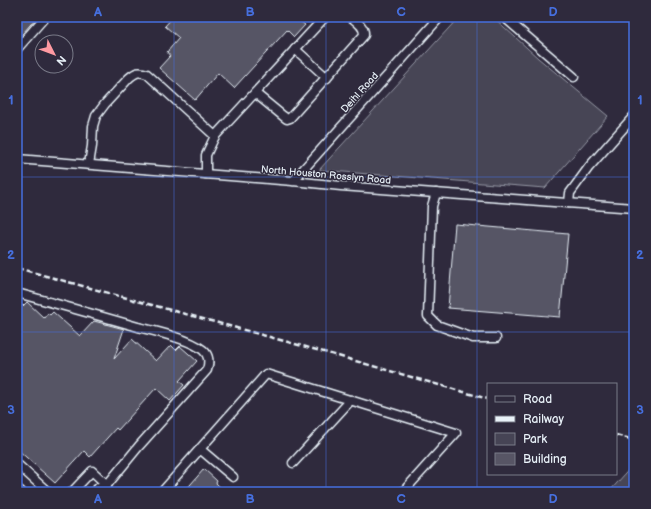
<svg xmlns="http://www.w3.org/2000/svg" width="651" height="509" font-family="'Balsamiq Sans',sans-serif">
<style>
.green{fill:#464455;stroke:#979aa6}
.building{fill:#575565;stroke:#e8f1f8}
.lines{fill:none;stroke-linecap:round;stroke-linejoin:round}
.minor-casing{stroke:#e8f1f8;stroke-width:11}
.major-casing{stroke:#e8f1f8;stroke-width:13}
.minor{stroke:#2f2a3d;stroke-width:8}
.major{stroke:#2f2a3d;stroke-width:10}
.rail{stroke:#e8f1f8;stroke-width:2.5;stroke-dasharray:6 3;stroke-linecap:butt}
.grid{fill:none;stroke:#466fde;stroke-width:1;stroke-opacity:0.55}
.labels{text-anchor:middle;stroke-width:3;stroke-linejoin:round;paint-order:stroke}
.street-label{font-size:10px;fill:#e8f1f8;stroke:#2f2a3d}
.neatline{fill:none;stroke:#466fde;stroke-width:1.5}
.grid-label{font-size:13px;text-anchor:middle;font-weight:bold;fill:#466fde}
</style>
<rect width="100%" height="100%" fill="#2f2a3d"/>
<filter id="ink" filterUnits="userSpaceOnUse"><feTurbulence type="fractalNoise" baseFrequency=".025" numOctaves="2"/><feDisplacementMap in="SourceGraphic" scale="8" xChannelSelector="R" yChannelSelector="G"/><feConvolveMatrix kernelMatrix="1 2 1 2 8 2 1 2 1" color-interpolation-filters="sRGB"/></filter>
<g filter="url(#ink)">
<g class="green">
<polygon points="459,17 493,17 538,58 608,116 545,188 319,170"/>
<polygon points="633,465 634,492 609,492"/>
</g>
<g class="building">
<polygon points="17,17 37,17 17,40"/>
<polygon points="173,17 295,17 305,25 294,37 287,30 234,88 218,73 195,100 159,68 170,56 167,52 179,38 165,26"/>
<polygon points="455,224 568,234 560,317 448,308"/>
<polygon points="17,301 23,306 27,302 44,318 48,313 50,315 53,312 80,336 94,321 124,329 114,359 132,339 156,361 171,345 176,350 180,346 197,361 179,381 184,385 170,401 156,388 118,430 116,428 90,457 84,451 55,483 17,449"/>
<polygon points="204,469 217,481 216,483 225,492 184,492"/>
</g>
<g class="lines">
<defs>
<g id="minor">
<polyline points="504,17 574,77"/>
<polyline points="17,49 45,17"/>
<polyline points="295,49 327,78"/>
<path d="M 255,93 L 283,116 L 287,119 L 290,118 L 364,35 C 365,27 357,22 351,17"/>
<polyline points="215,136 325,17"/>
<polyline points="17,159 293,181 341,186 634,208"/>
<path d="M 89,164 L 92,146 L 93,126 L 96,116 L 105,104 L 129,78 C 136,72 139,71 147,74 L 215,136 L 206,155 L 206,174"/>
<polyline points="293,181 440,17"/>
<polyline points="436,193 432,206 428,316 437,325 473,338 496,338"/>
<polyline points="569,203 570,193 589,167 634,116"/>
<path d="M 17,293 C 57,304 97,315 138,327 C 155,331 190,339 203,350 C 210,356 209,363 207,370 L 139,446 L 107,485 L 92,471 L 72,492"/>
<polyline points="200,449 233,477"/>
<polyline points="293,463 351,400"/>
<polyline points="17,464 48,492"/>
<polyline points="94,492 99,487 107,485 106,492"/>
<polyline points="162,492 266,374 456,433 403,492"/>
</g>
<polyline id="major" points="17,490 20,492"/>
</defs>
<use href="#minor" class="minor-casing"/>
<use href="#major" class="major-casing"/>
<use href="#minor" class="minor"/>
<use href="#major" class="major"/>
<g class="rail">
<polyline points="17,268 317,350 488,399"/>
<polyline points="616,435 634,440"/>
</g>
</g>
</g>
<path class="grid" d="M 174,17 L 174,492M 326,17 L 326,492M 477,17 L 477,492M 17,177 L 634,177M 17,332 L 634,332"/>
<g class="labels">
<g class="street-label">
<text transform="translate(359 92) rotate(-48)" y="4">Deihl Road</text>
<text transform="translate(326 174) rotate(5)" y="4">North Houston Rosslyn Road</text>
</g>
</g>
<rect width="651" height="509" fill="none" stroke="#2f2a3d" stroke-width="44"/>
<rect x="487" y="383" width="130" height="92" fill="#2f2a3d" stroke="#797a88"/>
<rect x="495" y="396" width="20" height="6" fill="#2f2a3d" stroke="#797a88"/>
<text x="523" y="403" font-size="12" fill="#e8f1f8">Road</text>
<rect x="495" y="416" width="20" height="6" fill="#e8f1f8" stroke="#797a88"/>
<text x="523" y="423" font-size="12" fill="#e8f1f8">Railway</text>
<rect x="495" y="433" width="20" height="12" fill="#464455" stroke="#797a88"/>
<text x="523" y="443" font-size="12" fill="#e8f1f8">Park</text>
<rect x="495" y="453" width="20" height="12" fill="#575565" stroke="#797a88"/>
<text x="523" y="463" font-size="12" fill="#e8f1f8">Building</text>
<g transform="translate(54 54) rotate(132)"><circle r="19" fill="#2f2a3d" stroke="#797a88"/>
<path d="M0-3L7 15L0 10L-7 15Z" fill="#ff9aa2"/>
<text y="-6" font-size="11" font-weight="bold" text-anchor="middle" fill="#e8f1f8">N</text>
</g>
<rect x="22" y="22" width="607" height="465" class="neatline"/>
<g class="grid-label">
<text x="98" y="16">A</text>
<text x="250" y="16">B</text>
<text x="401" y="16">C</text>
<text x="553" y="16">D</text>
<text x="11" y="104">1</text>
<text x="640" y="104">1</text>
<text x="11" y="259">2</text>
<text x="640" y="259">2</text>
<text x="11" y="414">3</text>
<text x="640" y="414">3</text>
<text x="98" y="503">A</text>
<text x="250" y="503">B</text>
<text x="401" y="503">C</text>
<text x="553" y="503">D</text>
</g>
</svg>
